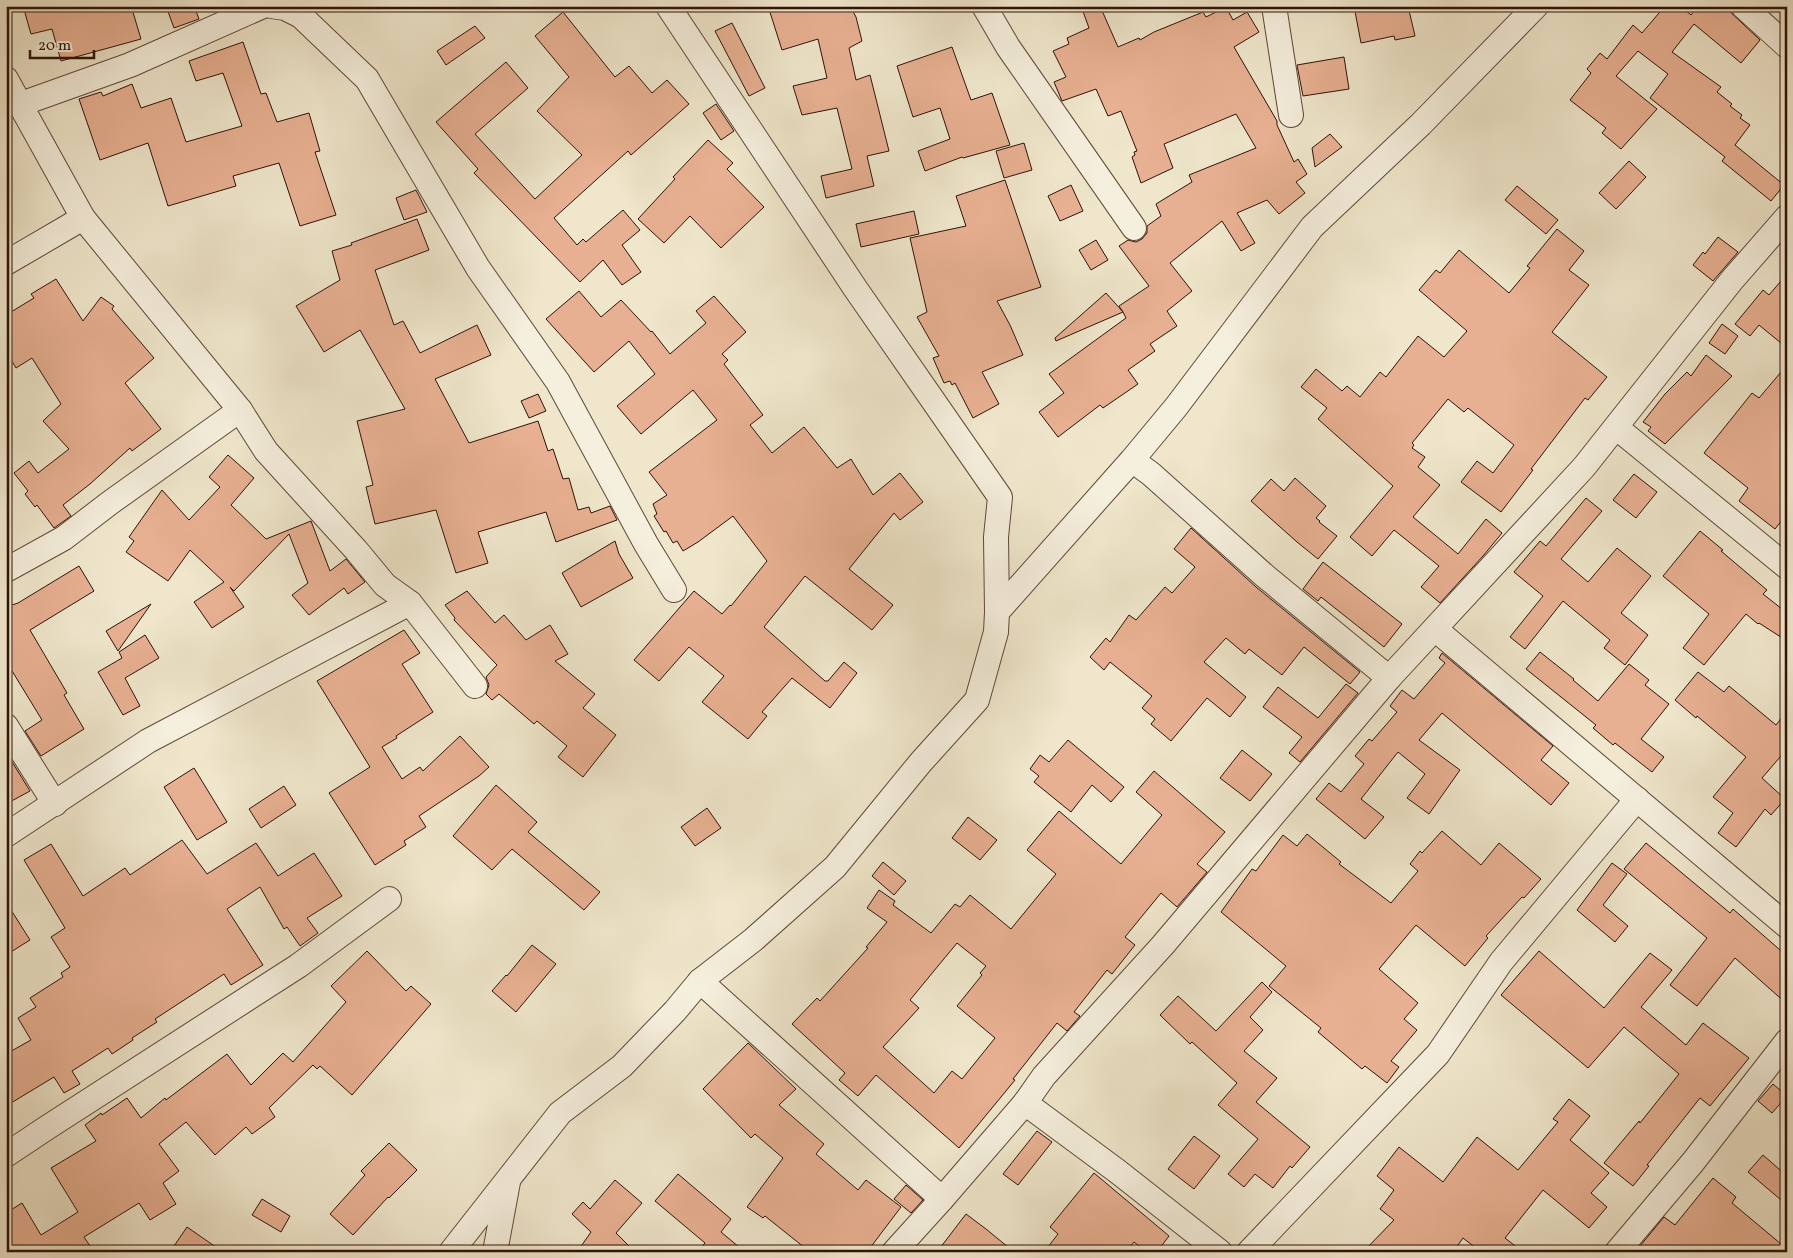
<svg xmlns="http://www.w3.org/2000/svg" width="1793" height="1258" font-family="Vollkorn,serif">
<style>
.building{fill:#e7b092;stroke:#2f1207;fill-rule:evenodd}
.lines{fill:none;stroke-linecap:round;stroke-linejoin:round}
.minor-casing{stroke:#5f4738;stroke-width:26}
.minor{stroke:#f5efdd;stroke-width:24}
</style>
<rect width="100%" height="100%" fill="#efe6cb"/>
<filter id="stains"><feTurbulence type="fractalNoise" baseFrequency=".004" numOctaves="4"/><feColorMatrix values="0 0 0 0 .2 0 0 0 0 .09 0 0 0 0 .02 0 0 0 .5 -.17"/></filter>
<radialGradient id="worn" r=".72"><stop offset=".6" stop-color="#630" stop-opacity="0"/><stop offset="1" stop-color="#630" stop-opacity=".3"/></radialGradient>
<g class="building">
<polygon points="23,6 124,6 126,11 132,9 141,39 61,61 52,29 31,34"/>
<polygon points="166,6 194,6 199,19 174,28"/>
<polygon points="768,6 850,6 856,17 862,41 849,48 856,80 870,75 889,151 867,156 874,186 826,198 821,176 852,169 837,108 802,115 793,86 827,78 818,39 782,50"/>
<polygon points="1081,6 1100,6 1118,47 1139,38 1140,40 1154,32 1203,12 1206,17 1226,7 1233,20 1247,12 1259,32 1234,47 1277,121 1277,125 1294,162 1298,159 1307,174 1296,182 1305,193 1279,214 1267,200 1237,213 1255,243 1241,251 1222,221 1170,263 1192,291 1167,311 1177,326 1150,344 1155,351 1128,370 1138,384 1103,408 1100,405 1058,437 1039,412 1064,393 1049,374 1126,318 1123,312 1056,341 1055,338 1106,293 1123,312 1119,306 1149,286 1119,246 1128,240 1136,242 1142,239 1147,233 1147,226 1161,216 1156,204 1192,182 1189,175 1256,148 1236,114 1164,144 1173,168 1141,183 1132,157 1135,155 1134,152 1137,151 1121,111 1108,116 1096,89 1062,101 1054,82 1066,77 1053,51 1069,44 1067,38 1089,28"/>
<polygon points="1354,6 1408,6 1415,36 1395,40 1394,36 1361,43"/>
<polygon points="1665,6 1680,6 1691,15 1698,6 1724,6 1760,40 1741,63 1694,24 1672,52 1721,87 1717,92 1732,104 1730,106 1742,115 1740,118 1750,125 1735,145 1784,185 1771,201 1722,161 1725,157 1650,98 1668,74 1638,51 1616,76 1657,109 1621,149 1602,133 1606,128 1570,100 1591,73 1587,69 1600,53 1607,59 1633,25 1642,33"/>
<polygon points="563,12 615,77 629,66 652,93 667,80 689,104 631,155 628,151 554,218 577,245 583,239 586,242 623,210 640,230 622,245 641,272 622,285 603,260 580,282 474,173 478,169 436,122 506,62 528,88 475,134 535,199 582,155 537,111 569,77 535,36"/>
<polygon points="732,23 765,88 749,96 715,31"/>
<polygon points="475,26 485,38 446,65 437,51"/>
<polygon points="243,42 261,94 266,93 277,122 309,113 320,151 315,152 336,215 300,226 279,163 233,176 236,186 168,206 148,143 100,160 79,99 101,92 103,96 132,84 141,108 171,98 186,142 242,126 223,73 196,81 189,61"/>
<polygon points="952,47 971,100 992,93 1010,145 963,158 962,157 925,171 918,151 950,139 940,108 913,117 897,66"/>
<polygon points="1344,57 1349,89 1303,96 1297,65"/>
<polygon points="716,104 734,131 721,140 703,113"/>
<polygon points="1330,134 1342,147 1315,167 1312,148"/>
<polygon points="708,140 733,163 727,169 764,207 721,248 690,216 664,243 638,219 675,179 673,177"/>
<polygon points="1024,143 1032,170 1004,178 996,151"/>
<polygon points="1629,161 1646,177 1616,209 1599,193"/>
<polygon points="1005,180 1041,287 997,301 1010,325 1023,355 982,372 999,404 973,418 955,383 952,385 950,381 944,383 933,358 939,356 917,317 927,312 910,238 966,226 956,196"/>
<polygon points="1071,185 1083,211 1060,221 1048,196"/>
<polygon points="1517,186 1558,220 1546,234 1505,200"/>
<polygon points="416,190 427,212 404,220 396,198"/>
<polygon points="914,211 919,234 861,247 856,224"/>
<polygon points="417,219 429,250 375,270 394,325 403,321 420,353 477,325 491,355 435,379 469,443 538,421 548,451 553,449 563,479 569,478 578,510 589,507 591,513 610,506 617,520 556,542 546,512 478,532 488,563 456,573 436,510 375,524 366,487 373,485 357,421 405,409 360,330 324,352 296,306 340,280 332,251 352,245 351,243"/>
<polygon points="1557,229 1584,251 1569,270 1589,285 1552,332 1607,377 1588,400 1585,398 1531,469 1533,470 1501,512 1461,482 1477,461 1493,473 1514,445 1468,408 1464,412 1448,399 1412,443 1414,445 1412,448 1425,457 1418,467 1440,485 1413,517 1458,554 1486,519 1502,533 1483,556 1440,603 1421,587 1439,566 1394,530 1372,556 1350,537 1393,486 1318,419 1327,408 1301,387 1316,369 1342,391 1347,386 1360,397 1380,372 1386,377 1418,336 1444,357 1467,331 1419,290 1436,270 1440,273 1459,250 1509,293 1530,268 1527,266"/>
<polygon points="1718,237 1738,252 1713,281 1693,265 1703,252 1705,254"/>
<polygon points="1096,240 1108,260 1091,270 1079,250"/>
<polygon points="1787,274 1787,348 1759,325 1750,336 1735,324 1763,290 1769,295"/>
<polygon points="56,279 83,321 101,297 114,306 112,309 154,358 125,383 161,429 132,451 130,448 90,484 63,505 71,516 54,528 37,505 35,507 25,494 28,491 14,473 29,461 38,473 69,449 43,421 61,404 32,358 16,368 6,351 6,315 34,298 31,294"/>
<polygon points="579,291 601,317 621,300 651,332 652,331 670,354 706,323 696,311 714,296 746,332 722,354 728,360 724,364 763,415 750,425 772,453 804,427 837,468 851,459 873,495 900,473 923,502 900,520 894,513 849,569 893,605 872,630 805,576 764,627 825,681 828,681 844,662 857,673 830,708 792,678 762,712 767,716 748,739 702,702 724,676 689,647 659,681 634,660 694,591 722,614 730,605 731,606 767,561 733,516 698,542 683,551 677,541 673,543 666,531 664,532 654,516 657,514 653,504 667,495 649,472 717,420 693,390 641,434 617,406 655,374 629,341 594,372 546,319"/>
<polygon points="1722,324 1738,336 1725,354 1709,343"/>
<polygon points="1706,355 1732,376 1665,444 1648,431 1651,427 1643,422 1665,394 1687,372 1691,376"/>
<polygon points="1787,365 1787,514 1775,529 1739,501 1748,488 1704,453 1752,393 1759,398"/>
<polygon points="538,394 546,411 529,418 521,401"/>
<polygon points="228,455 254,478 231,505 266,539 311,521 330,571 346,559 365,582 348,594 344,588 309,615 292,595 308,583 289,534 234,591 230,587 244,607 212,628 194,602 224,582 190,550 168,581 126,552 134,541 129,537 162,490 189,520 220,487 209,477"/>
<polygon points="1634,474 1657,492 1636,518 1613,500"/>
<polygon points="1295,478 1326,506 1316,518 1320,521 1319,522 1337,536 1318,559 1297,542 1251,501 1271,479 1284,491"/>
<polygon points="1586,498 1602,511 1561,559 1588,582 1617,548 1651,576 1621,613 1648,635 1625,665 1604,648 1610,640 1563,601 1525,649 1510,637 1543,596 1514,572 1540,541 1546,546"/>
<polygon points="1191,528 1256,587 1360,672 1350,684 1304,647 1282,675 1249,649 1245,654 1226,638 1204,662 1246,697 1230,717 1207,698 1171,741 1151,724 1155,719 1142,708 1152,696 1110,662 1104,670 1090,657 1106,638 1110,642 1129,615 1136,620 1165,587 1172,593 1195,567 1174,549"/>
<polygon points="1700,531 1723,550 1721,551 1767,590 1763,594 1787,613 1787,641 1759,623 1758,624 1746,614 1704,665 1683,648 1709,614 1663,576"/>
<polygon points="615,541 619,554 633,578 581,607 562,573"/>
<polygon points="1323,562 1402,624 1384,647 1321,597 1318,601 1303,589"/>
<polygon points="79,566 94,591 30,630 67,693 64,695 84,729 41,756 25,731 42,720 6,661 6,607 18,603"/>
<polygon points="467,591 495,623 504,615 526,640 550,625 568,654 555,661 595,694 583,708 616,735 583,777 558,757 567,746 537,721 534,724 499,694 492,700 486,694 489,685 486,677 497,665 454,620 455,618 445,605"/>
<polygon points="151,604 118,651 106,631"/>
<polygon points="404,630 420,653 402,664 433,712 396,736 397,738 382,747 402,779 420,767 423,771 460,736 489,767 479,776 419,816 426,827 404,841 406,845 375,865 329,793 370,767 317,681"/>
<polygon points="145,635 159,658 125,678 140,706 123,715 98,672 122,658 119,652"/>
<polygon points="1540,652 1574,679 1573,680 1598,701 1629,664 1649,680 1645,685 1669,704 1641,739 1664,757 1652,772 1615,743 1613,745 1593,728 1596,725 1526,669"/>
<polygon points="1442,653 1553,746 1541,760 1569,783 1551,805 1442,713 1419,740 1460,770 1429,814 1407,798 1425,774 1398,752 1361,799 1384,817 1365,839 1316,799 1329,783 1341,792 1364,764 1355,756 1369,739 1372,741 1397,712 1390,706 1402,690 1414,699 1445,663 1439,658"/>
<polygon points="1698,672 1724,692 1729,686 1776,725 1787,711 1787,749 1762,778 1785,799 1771,815 1765,809 1736,847 1718,833 1733,813 1713,797 1746,757 1697,716 1696,718 1675,700"/>
<polygon points="1346,684 1358,693 1300,762 1289,753 1302,737 1263,707 1278,687 1318,718"/>
<polygon points="1068,740 1124,787 1111,802 1092,785 1071,812 1034,782 1039,776 1030,769 1040,755 1049,762"/>
<polygon points="1242,750 1272,774 1250,801 1220,778"/>
<polygon points="6,752 30,791 6,804"/>
<polygon points="194,768 227,822 197,840 164,787"/>
<path d="M 1154,771 L 1225,832 L 1197,864 L 1207,872 L 1177,907 L 1161,893 L 1125,937 L 1135,945 L 1112,974 L 1107,970 L 1074,1012 L 1080,1016 L 1067,1031 L 1057,1023 L 1013,1079 L 1015,1080 L 959,1148 L 876,1075 L 858,1096 L 839,1080 L 845,1073 L 792,1024 L 817,998 L 820,1001 L 868,948 L 866,947 L 887,922 L 867,908 L 879,890 L 895,901 L 893,905 L 931,933 L 955,904 L 960,907 L 970,895 L 1011,929 L 1056,874 L 1027,850 L 1059,811 L 1121,864 L 1162,815 L 1136,792 ZM 957,943 L 986,966 L 980,973 L 982,975 L 957,1006 L 995,1038 L 962,1079 L 952,1071 L 934,1093 L 883,1047 L 919,1008 L 910,1000 Z"/>
<polygon points="496,785 537,822 528,832 600,892 584,910 512,849 492,870 453,836"/>
<polygon points="284,786 296,805 261,828 249,809"/>
<polygon points="707,808 721,828 695,846 681,827"/>
<polygon points="968,817 997,840 980,860 952,838"/>
<polygon points="1442,831 1481,865 1499,843 1541,879 1524,898 1522,897 1486,936 1488,938 1465,966 1416,925 1379,969 1418,1003 1404,1019 1417,1030 1391,1061 1399,1067 1387,1083 1365,1066 1362,1069 1318,1032 1321,1028 1269,986 1286,966 1221,912 1252,869 1256,871 1283,835 1297,846 1307,834 1341,862 1339,864 1391,903 1418,871 1410,864 1420,851 1422,853"/>
<polygon points="182,840 207,874 256,843 278,876 314,853 342,896 307,918 318,933 300,946 287,927 284,929 260,887 227,909 263,965 231,985 224,974 155,1019 157,1022 132,1038 133,1040 112,1054 108,1048 72,1071 80,1084 64,1093 54,1077 6,1106 6,1054 31,1040 18,1018 36,1007 30,998 63,977 61,973 70,967 51,937 65,928 24,860 51,844 83,896 125,868 130,875"/>
<polygon points="1646,843 1730,913 1733,909 1787,956 1787,1004 1735,958 1697,1006 1670,985 1707,938 1624,869"/>
<polygon points="883,862 906,881 894,895 872,876"/>
<polygon points="1612,863 1627,874 1603,905 1628,926 1615,942 1577,910"/>
<polygon points="6,902 30,940 6,955"/>
<polygon points="532,945 556,964 516,1012 492,991 506,975 507,976"/>
<polygon points="367,951 406,991 411,986 431,1004 352,1095 320,1066 317,1069 313,1065 269,1108 275,1117 252,1134 246,1127 215,1155 186,1122 159,1144 179,1171 163,1183 176,1204 150,1220 139,1203 84,1237 94,1252 6,1252 6,1213 22,1203 41,1235 78,1212 51,1168 96,1141 85,1125 101,1113 102,1115 127,1098 141,1118 165,1098 166,1100 227,1054 251,1085 283,1053 293,1062 346,1002 331,986"/>
<polygon points="1539,951 1604,1008 1650,953 1672,970 1641,1007 1686,1045 1703,1023 1749,1058 1710,1106 1700,1098 1647,1165 1649,1166 1633,1186 1604,1163 1639,1121 1640,1123 1679,1074 1624,1027 1588,1068 1501,995"/>
<polygon points="1262,982 1272,992 1250,1017 1263,1030 1244,1051 1277,1078 1256,1102 1310,1147 1292,1168 1290,1166 1273,1188 1255,1174 1244,1187 1228,1174 1258,1139 1218,1105 1237,1083 1192,1042 1190,1044 1160,1015 1178,996 1216,1031"/>
<polygon points="748,1043 796,1089 779,1105 824,1144 816,1154 858,1190 866,1180 901,1207 867,1252 810,1252 765,1216 763,1218 747,1207 783,1158 755,1134 751,1138 703,1089"/>
<polygon points="1773,1084 1787,1096 1772,1113 1758,1101"/>
<polygon points="1569,1099 1590,1116 1570,1140 1609,1173 1591,1193 1607,1207 1589,1228 1543,1190 1505,1238 1523,1252 1481,1252 1463,1238 1453,1252 1363,1252 1394,1220 1380,1209 1394,1190 1377,1176 1399,1147 1443,1182 1477,1137 1518,1170 1558,1122 1553,1119"/>
<polygon points="1037,1131 1052,1142 1018,1185 1003,1174"/>
<polygon points="1194,1136 1220,1156 1194,1189 1168,1169"/>
<polygon points="389,1143 417,1170 389,1198 388,1197 353,1235 330,1214 365,1175 361,1171"/>
<polygon points="1763,1155 1787,1176 1787,1205 1748,1172"/>
<polygon points="1094,1173 1169,1236 1157,1252 1147,1252 1134,1242 1126,1252 1044,1252 1058,1234 1050,1227"/>
<polygon points="678,1174 731,1219 721,1232 745,1252 697,1252 705,1243 655,1201"/>
<polygon points="1713,1178 1736,1197 1732,1203 1787,1249 1787,1252 1635,1252 1664,1217 1675,1225"/>
<polygon points="615,1180 642,1203 616,1233 635,1252 577,1252 591,1232 572,1214 583,1202 590,1209"/>
<polygon points="906,1185 923,1200 911,1213 894,1199"/>
<polygon points="262,1199 290,1216 281,1232 252,1215"/>
<polygon points="966,1214 986,1229 1014,1252 937,1252"/>
<polygon points="187,1227 223,1252 170,1252"/>
</g>
<g class="lines">
<defs>
<g id="minor">
<polyline points="271,6 285,8 301,16 367,79 478,268 558,382 646,544 674,590"/>
<polyline points="668,6 855,288 1000,497 996,537 997,612"/>
<polyline points="984,6 1008,47 1134,228"/>
<polyline points="1274,6 1291,115"/>
<polyline points="1743,6 1787,46"/>
<polyline points="6,79 83,218 240,410 266,451 356,550 385,585 410,603 475,686"/>
<polyline points="21,104 130,65 263,6"/>
<polyline points="6,263 83,218"/>
<polyline points="1617,428 1787,567"/>
<polyline points="1132,460 1151,474 1265,576 1389,678"/>
<polyline points="6,570 64,538 111,502 240,410"/>
<polyline points="1435,629 1787,926"/>
<polyline points="6,726 55,804"/>
<polyline points="6,835 148,741 410,603"/>
<polyline points="700,981 942,1199"/>
<polyline points="1025,1103 1117,1171 1220,1252"/>
<polyline points="6,1155 48,1127 298,966 389,899"/>
<polyline points="451,1252 560,1113 622,1066 675,1011 700,981 753,940 835,867 921,762 977,700 996,632 997,612 1132,460 1176,407 1312,227 1421,124 1536,6"/>
<polyline points="495,1252 508,1182"/>
<polyline points="894,1252 942,1199 1025,1103 1044,1076 1163,945 1389,678 1584,467 1732,280 1787,217"/>
<polyline points="1249,1252 1438,1054 1501,962 1637,799"/>
<polyline points="1617,1252 1693,1162 1787,1041"/>
</g>
</defs>
<use href="#minor" class="minor-casing"/>
<use href="#minor" class="minor"/>
</g>
<rect width="1793" height="1258" fill="none" stroke="#efe6cb" stroke-width="25"/>
<rect x="8" y="8" width="1778" height="1243" fill="none" stroke="#2f1207" stroke-width="2.5"/>
<rect x="12" y="12" width="1768" height="1233" fill="none" stroke="#2f1207"/>
<path d="M30 50v8h64v-8" fill="none" stroke="#2f1207" stroke-width="2.5"/>
<text x="38" y="50" font-size="15" fill="#2f1207" stroke="#f5efdd" stroke-width="4" paint-order="stroke">20 m</text>
<rect width="100%" height="100%" filter="url(#stains)"/>
<rect width="100%" height="100%" fill="url(#worn)"/>
</svg>
